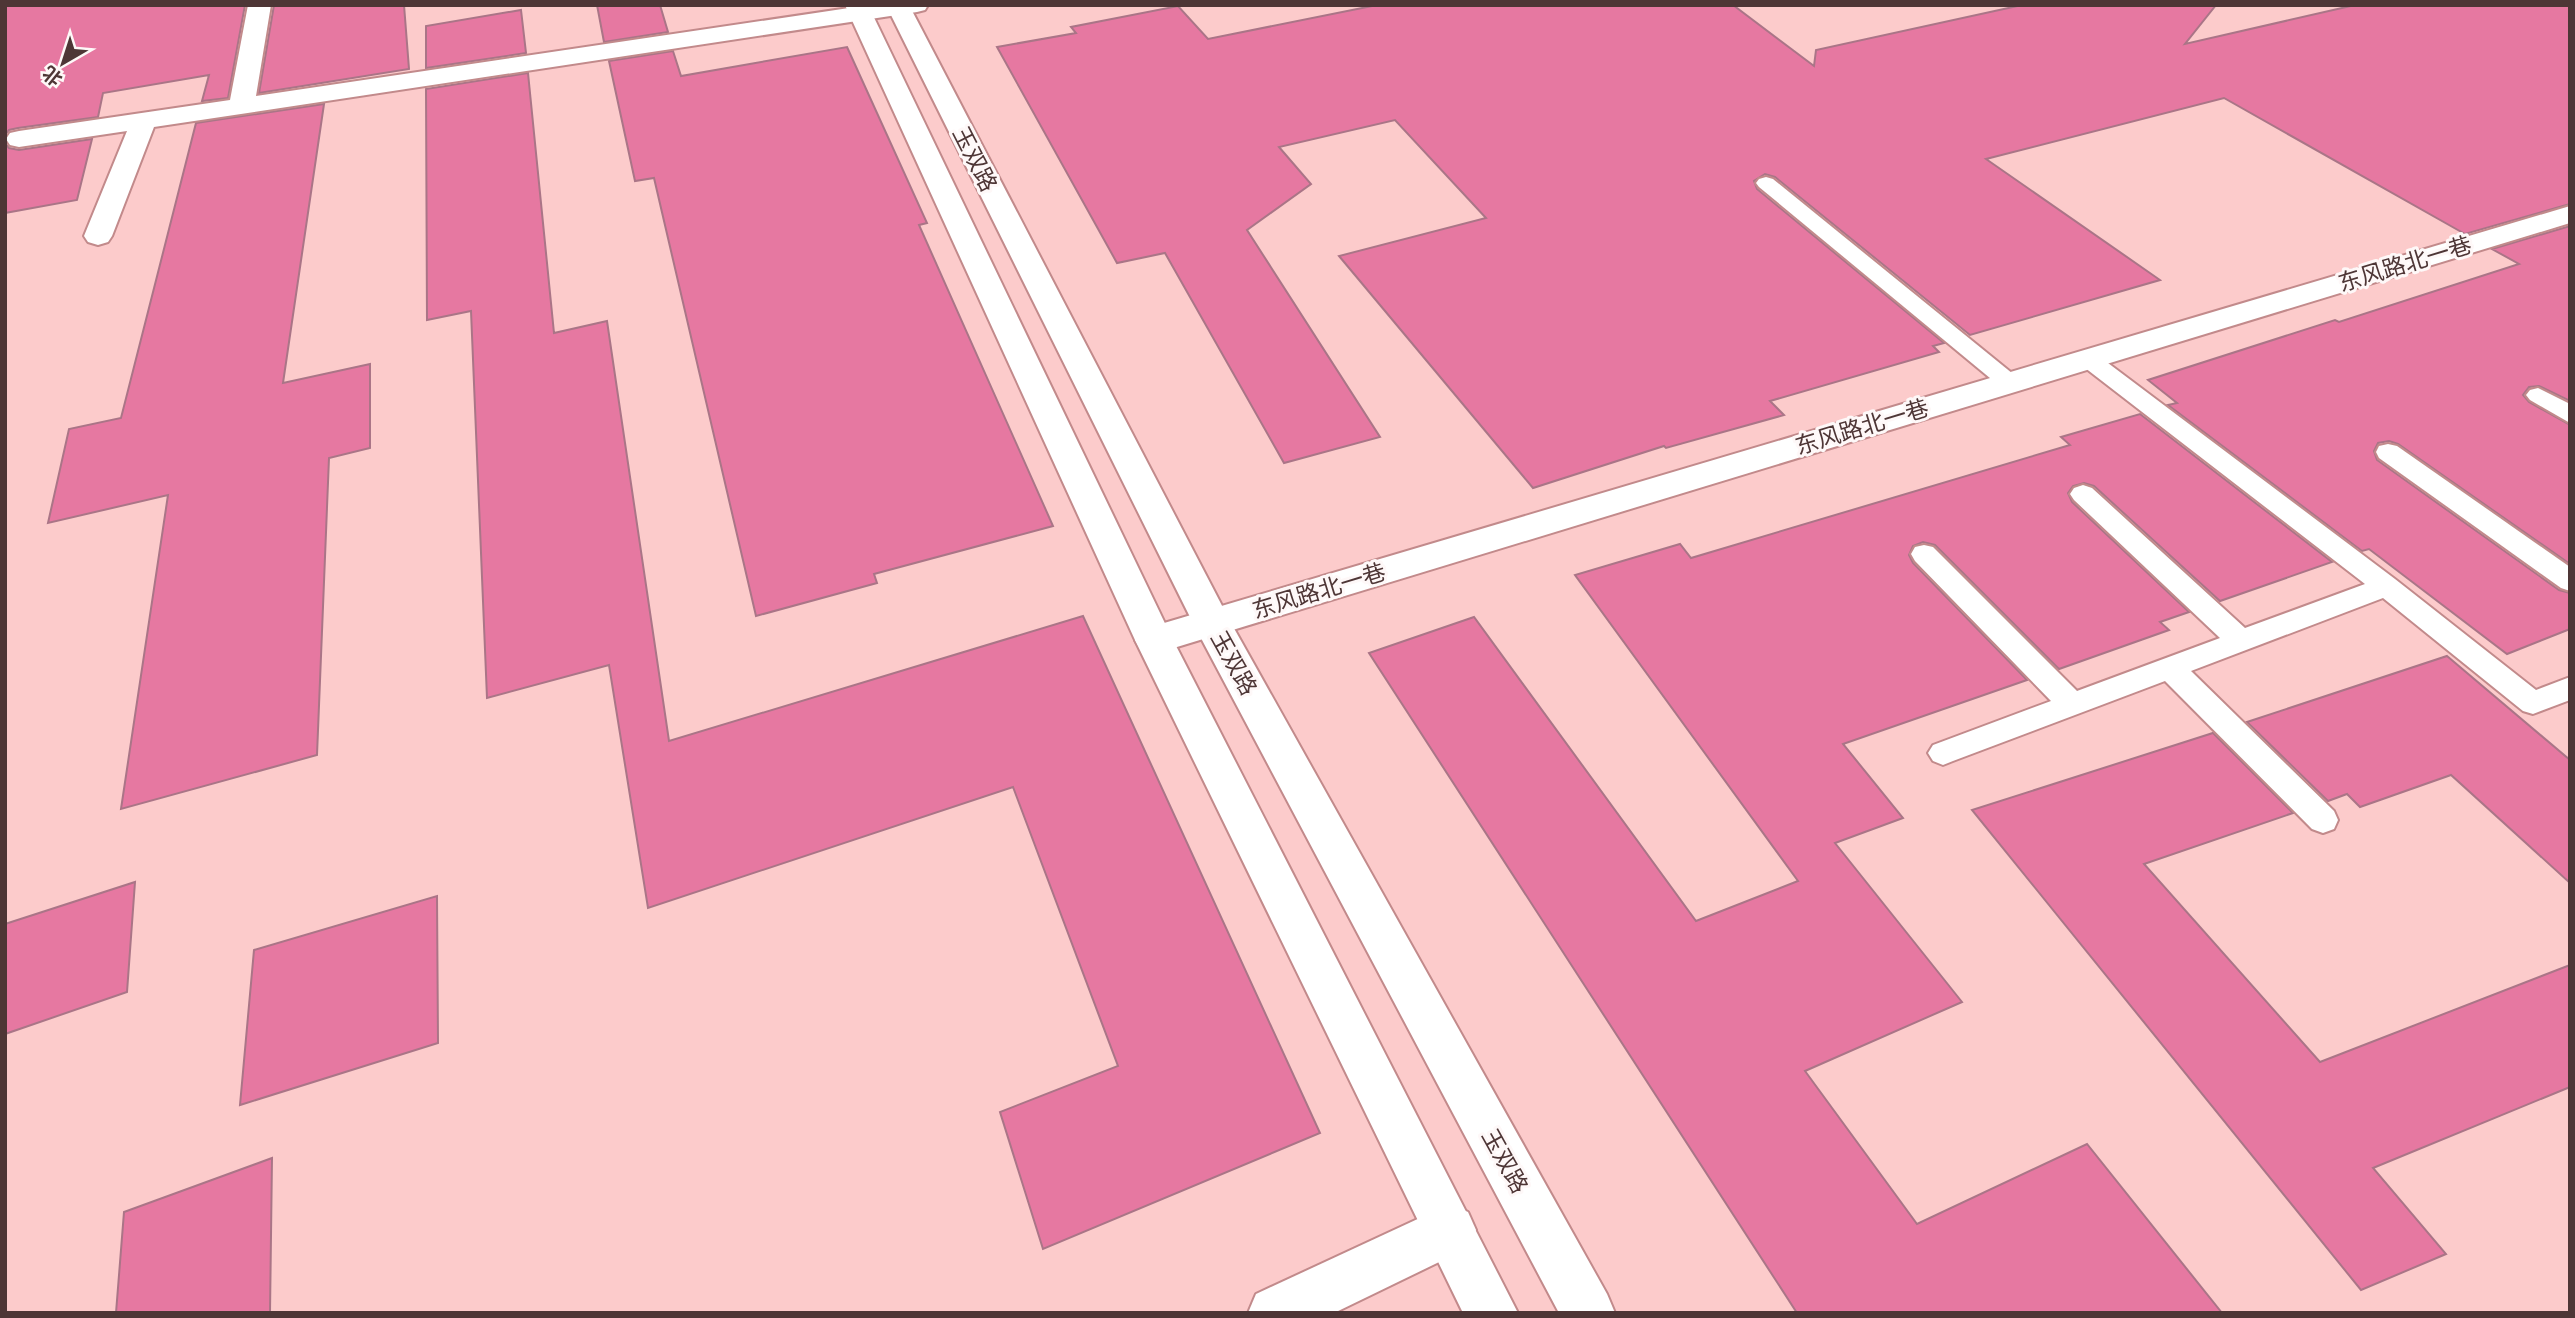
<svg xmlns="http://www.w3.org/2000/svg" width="2575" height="1318" font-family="Helvetica,'Noto Sans SC',sans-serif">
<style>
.building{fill:#e678a1;stroke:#aa7587;stroke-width:2}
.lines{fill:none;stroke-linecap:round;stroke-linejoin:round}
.lane-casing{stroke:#c28a8b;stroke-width:4}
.street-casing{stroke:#c28a8b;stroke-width:4}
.secondary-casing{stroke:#c28a8b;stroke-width:4}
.lane{fill:#fff;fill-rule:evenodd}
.street{fill:#fff;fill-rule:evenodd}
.secondary{fill:#fff;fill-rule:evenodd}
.labels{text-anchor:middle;stroke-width:6;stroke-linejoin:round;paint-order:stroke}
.street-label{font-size:23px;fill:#4e3636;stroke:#fef8f8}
</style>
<rect width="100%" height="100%" fill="#fccbcb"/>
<g class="building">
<polygon points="5,5 245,5 228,98 202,101 209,75 103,93 98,117 18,128 9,130 5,135"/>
<polygon points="274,5 404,5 409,69 259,93"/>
<polygon points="597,5 660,5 668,32 604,42"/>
<polygon points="1377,5 1733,5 1814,66 1816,50 2022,5 2216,5 2185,44 2355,5 2570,5 2570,204 2465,234 2224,98 1986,159 2160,280 1970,335 1775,177 1765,174 1754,181 1757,189 1944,343 1933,346 1939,352 1770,401 1784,415 1666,448 1664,446 1533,488 1339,256 1486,218 1395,120 1279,147 1311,184 1247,230 1380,437 1284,463 1165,253 1117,263 997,47 1076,33 1071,27 1178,6 1208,39"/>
<polygon points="521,10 526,53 426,68 426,26"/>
<polygon points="847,47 927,223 919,225 1053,526 874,574 877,583 756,616 654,178 635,181 609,61 673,51 681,76"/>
<polygon points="528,73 554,333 607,321 669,741 1083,616 1320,1133 1043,1249 1000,1112 1118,1066 1013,787 648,908 609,665 487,698 471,311 427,320 426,89"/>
<polygon points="324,104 283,383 370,364 370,448 329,458 317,755 121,809 168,495 48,523 69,429 121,418 196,123"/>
<polygon points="92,139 77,200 5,213 5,143 9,148 19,150"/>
<polygon points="2570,226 2570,401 2539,386 2529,387 2523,395 2529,402 2570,425 2570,564 2398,444 2389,441 2378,443 2374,451 2377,460 2559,590 2570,593 2570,629 2507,654 2369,549 2362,551 2168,405 2177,403 2148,380 2335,320 2339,322 2519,264 2492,249"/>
<polygon points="2140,414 2332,562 2220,601 2094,486 2084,483 2073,486 2068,493 2072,502 2189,612 2160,622 2169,630 2059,669 1935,545 1923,542 1913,546 1909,555 1913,563 2027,680 1843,744 1903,818 1835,843 1962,1002 1805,1071 1917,1224 2087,1144 2222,1313 1797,1313 1369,653 1474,617 1696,921 1798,881 1575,575 1680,544 1691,558 2070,445 2061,437"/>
<polygon points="2447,656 2570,760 2570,883 2451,775 2360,807 2347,794 2328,801 2247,722"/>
<polygon points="2213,733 2293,813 2144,864 2320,1062 2570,965 2570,1087 2373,1168 2446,1254 2361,1290 1972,810"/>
<polygon points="135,882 127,992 5,1034 5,924"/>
<polygon points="437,896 438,1043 240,1105 254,950"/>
<polygon points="272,1158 270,1313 116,1313 124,1212"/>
</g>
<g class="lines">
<defs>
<g id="lane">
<polygon points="1766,177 1773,179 2018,378 2022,383 2018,388 2010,390 2002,388 1759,187 1756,183 1759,179"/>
<polygon points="2088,352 2096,354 2395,579 2536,690 2570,677 2570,700 2533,714 2523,711 2383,598 2191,671 2334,811 2338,820 2334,829 2323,833 2312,829 2165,681 1953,761 1943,765 1933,761 1928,753 1933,745 2051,701 1915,561 1911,554 1915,547 1924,545 1933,547 2077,691 2220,638 2074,500 2070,494 2074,488 2083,485 2092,488 2245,628 2365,584 2080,364 2077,359 2080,354"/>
<polygon points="2538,388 2570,404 2570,423 2530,400 2526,395 2530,390"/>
<polygon points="2388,444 2397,446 2570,567 2570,591 2561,588 2379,458 2376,452 2379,446"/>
</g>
<g id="street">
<polygon points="248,5 271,5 256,96 869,5 928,5 925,10 917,12 154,127 112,236 108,242 98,245 88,242 84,236 127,131 19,147 10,145 6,139 10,133 19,131 230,100"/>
<polygon points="2570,206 2570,223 1154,654 1141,650 1135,640 1141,630 1154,626"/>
<polygon points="1450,1204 1468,1212 1476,1230 1468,1248 1334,1313 1248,1313 1256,1294"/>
</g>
<g id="secondary">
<polygon points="845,5 868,5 1173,640 1518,1313 1463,1313 1135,640"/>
<polygon points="886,5 909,5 1231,623 1607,1294 1615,1313 1559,1313 1193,623"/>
</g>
</defs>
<use href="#lane" class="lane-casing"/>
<use href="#street" class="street-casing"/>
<use href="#secondary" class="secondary-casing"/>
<use href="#lane" class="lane"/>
<use href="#street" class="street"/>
<use href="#secondary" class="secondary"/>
</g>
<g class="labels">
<g class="street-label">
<text transform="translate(975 159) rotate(63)" y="8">玉双路</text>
<text transform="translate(2405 264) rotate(-17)" y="8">东风路北一巷</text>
<text transform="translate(1862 427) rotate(-17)" y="8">东风路北一巷</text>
<text transform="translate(1319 591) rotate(-17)" y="8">东风路北一巷</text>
<text transform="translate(1234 663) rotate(61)" y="8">玉双路</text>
<text transform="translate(1505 1161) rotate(61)" y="8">玉双路</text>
</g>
</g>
<rect width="2575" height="1318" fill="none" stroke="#4e3636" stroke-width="14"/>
<g transform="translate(63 63) rotate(219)" stroke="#fef8f8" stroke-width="5" paint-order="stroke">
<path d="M0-5L12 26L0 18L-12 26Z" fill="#4e3636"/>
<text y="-10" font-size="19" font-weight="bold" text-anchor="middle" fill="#4e3636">北</text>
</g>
</svg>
